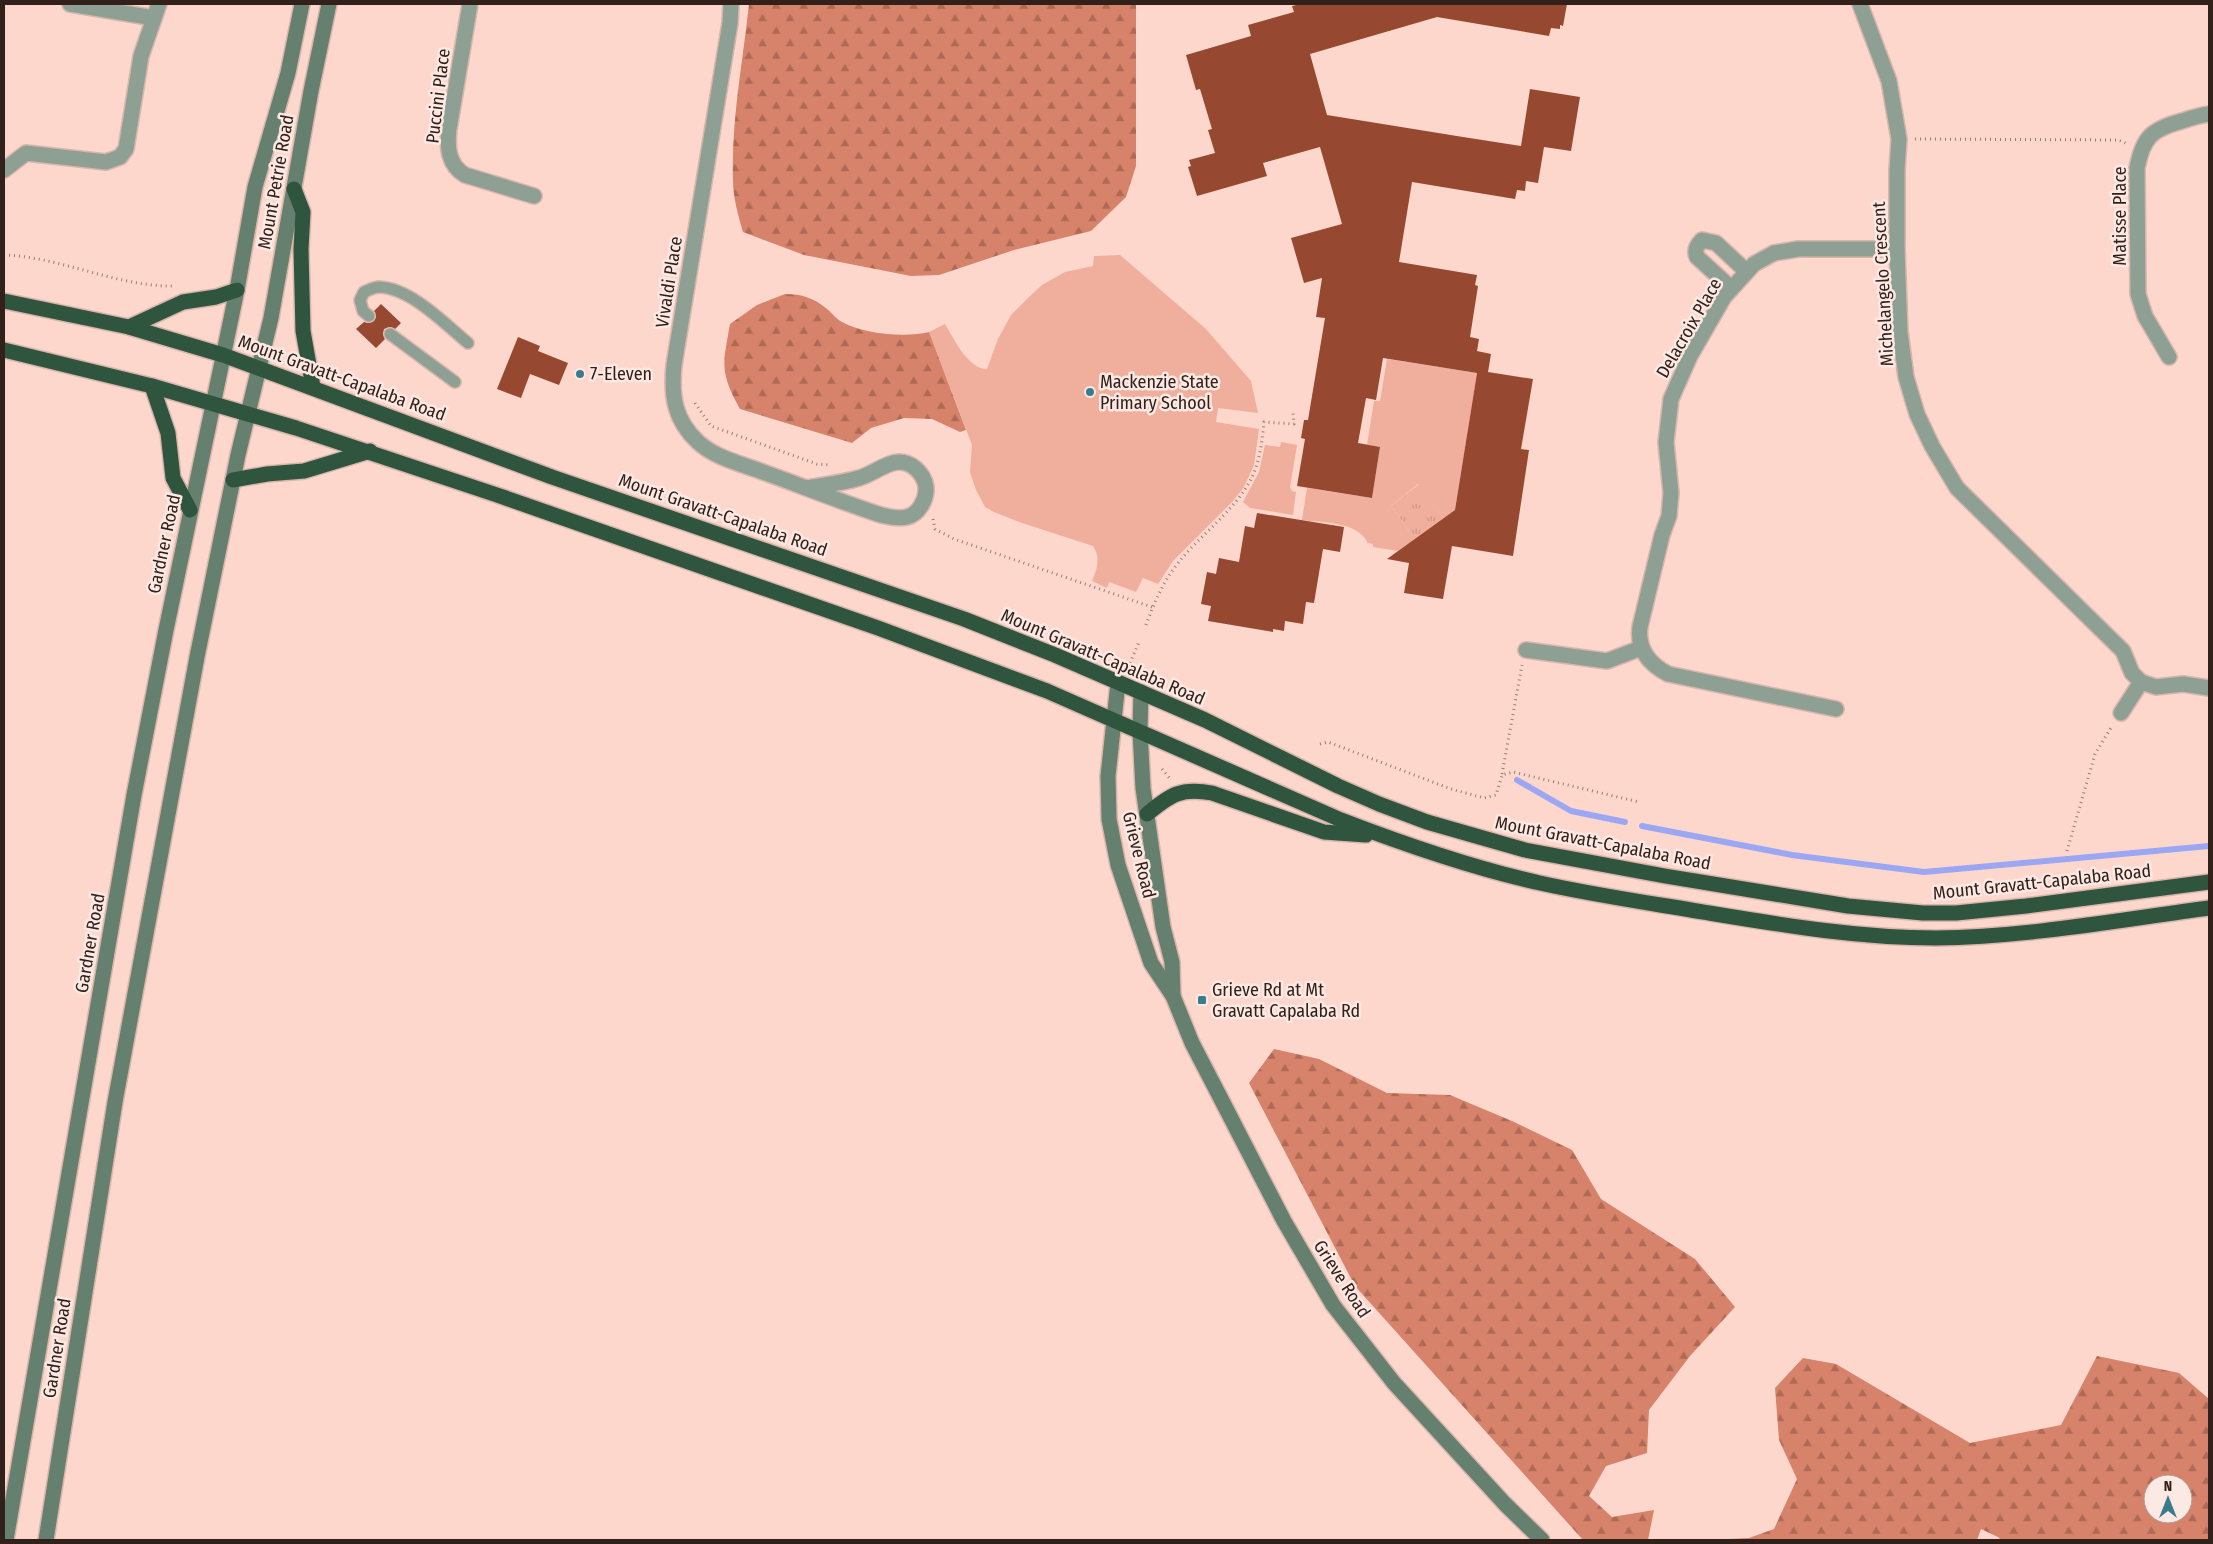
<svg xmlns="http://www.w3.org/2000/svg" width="2213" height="1544" font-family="'Fira Sans Condensed',sans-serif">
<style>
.grass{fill:#efaf9c}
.forest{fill:url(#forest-firs);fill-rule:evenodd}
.park{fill:url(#park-tufts)}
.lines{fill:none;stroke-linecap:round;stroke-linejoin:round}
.stream{stroke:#9ba7f3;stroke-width:6}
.building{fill:#964831}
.lane-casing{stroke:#d9b6ac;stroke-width:14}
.street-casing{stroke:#d9b6ac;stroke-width:18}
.secondary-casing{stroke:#d9b6ac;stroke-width:18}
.highway-casing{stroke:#d9b6ac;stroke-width:18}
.path{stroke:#9a7d75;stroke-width:3;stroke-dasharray:1 4;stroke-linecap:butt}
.lane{stroke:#8ea094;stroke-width:11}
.street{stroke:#8ea094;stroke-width:15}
.secondary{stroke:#66806f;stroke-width:15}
.highway{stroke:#2f553f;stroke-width:15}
.poi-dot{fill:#397c8d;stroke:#fde9e4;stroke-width:2}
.labels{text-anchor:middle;stroke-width:5;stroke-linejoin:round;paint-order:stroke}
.street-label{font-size:18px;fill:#32201b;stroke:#fde9e4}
.poi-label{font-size:18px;fill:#32201b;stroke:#fde9e4;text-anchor:start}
</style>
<defs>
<pattern id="forest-firs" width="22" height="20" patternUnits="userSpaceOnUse" patternTransform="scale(1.25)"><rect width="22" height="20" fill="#d7826a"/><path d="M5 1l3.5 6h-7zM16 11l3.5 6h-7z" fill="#af6a56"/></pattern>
<pattern id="park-tufts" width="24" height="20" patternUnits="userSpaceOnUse" patternTransform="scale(1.25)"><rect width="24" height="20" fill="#efaf9c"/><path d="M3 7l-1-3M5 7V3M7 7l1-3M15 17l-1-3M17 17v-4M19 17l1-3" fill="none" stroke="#cd9686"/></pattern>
</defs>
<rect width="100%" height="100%" fill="#fed7cc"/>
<g class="grass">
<path d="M 1120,255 L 1206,329 L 1251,381 L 1258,413 L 1218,408 L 1216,422 L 1259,429 L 1254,465 L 1244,487 L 1233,501 L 1173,561 L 1158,584 L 1143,578 L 1136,592 L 1109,582 L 1107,588 L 1092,581 C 1097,569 1101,558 1093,546 L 1022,523 L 994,512 L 985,507 L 976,490 L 970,472 L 972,445 L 929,332 L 945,324 C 954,339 968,369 987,369 L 998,339 L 1011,315 L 1030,296 L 1042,285 L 1065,272 L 1093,266 L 1094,256 Z"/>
<path d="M 1387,359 L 1477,373 L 1455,510 L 1444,518 L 1418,484 L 1391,506 L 1415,539 L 1398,551 L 1373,547 L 1373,544 L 1368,543 C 1357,521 1323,523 1302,520 L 1307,488 L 1372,498 L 1380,447 L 1367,445 L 1374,401 L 1380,401 Z"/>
<polygon points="1281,442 1297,445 1290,487 1292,491 1296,492 1293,515 1250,508 1243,502 1259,472 1265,445 1280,447"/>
</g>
<g class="forest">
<path d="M 749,4 L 1136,4 L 1136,166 L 1126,197 L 1091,231 L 1014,250 L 939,275 L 911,276 L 804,255 L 743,232 C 738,215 733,197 733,180 C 731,121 743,61 749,4 Z"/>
<path d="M 785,294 C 802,294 814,298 827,309 C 832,313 836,319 842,322 C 864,334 905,338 929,332 L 966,430 L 960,432 L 932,419 L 904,418 L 871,428 L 852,443 L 740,409 C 719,371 723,364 730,324 L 757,305 Z"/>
<polygon points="1274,1049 1319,1059 1387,1093 1450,1095 1512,1121 1572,1150 1601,1199 1695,1259 1735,1307 1690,1356 1649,1410 1647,1453 1606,1466 1589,1496 1612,1517 1654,1510 1648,1540 1583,1540 1355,1286 1249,1083"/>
<path d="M 2097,1356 L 2179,1373 L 2209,1399 L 2209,1540 L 2001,1540 L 1998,1537 L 1981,1529 L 1977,1540 L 1708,1540 L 1749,1538 L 1774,1529 L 1797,1479 L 1779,1440 L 1775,1388 L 1803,1358 L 1836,1364 L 1970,1443 L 2061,1425 ZM 2153,1484 L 2183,1484 L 2183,1514 L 2153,1514 Z"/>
</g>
<polygon class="park" points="1419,484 1444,518 1415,539 1391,506"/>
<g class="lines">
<g class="stream">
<polyline points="1517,780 1571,811 1625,822"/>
<polyline points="1642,826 1792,855 1924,872 2209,846"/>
</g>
</g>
<g class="building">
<polygon points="1301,4 1567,4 1563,26 1560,25 1560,29 1551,28 1549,36 1437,17 1310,54 1327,115 1463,137 1521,146 1530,89 1580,97 1571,151 1544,147 1538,183 1526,181 1525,191 1517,190 1515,199 1412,182 1399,262 1477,275 1475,285 1478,286 1470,337 1479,339 1477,351 1491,354 1488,372 1533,379 1521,449 1529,450 1513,556 1452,546 1443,599 1404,593 1409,563 1387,559 1455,510 1477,373 1383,358 1376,400 1366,398 1358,443 1380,447 1372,498 1297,486 1305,439 1301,438 1304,420 1308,420 1325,318 1316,317 1322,278 1304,283 1291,238 1342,224 1320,147 1263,163 1267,176 1197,196 1188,167 1191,166 1189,160 1215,153 1208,130 1212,129 1200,89 1196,90 1186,55 1251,36 1248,25 1294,12 1292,6"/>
<polygon points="381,304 401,323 395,329 390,327 384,329 383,334 385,339 376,348 356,329 364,322 368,323 374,321 376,317 374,311"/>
<polygon points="518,337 540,346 538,351 568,363 559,385 530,374 521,398 497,389"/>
<polygon points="1257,513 1344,527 1340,552 1323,549 1314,603 1306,602 1303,624 1285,621 1284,631 1273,629 1273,632 1208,621 1211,606 1201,604 1207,572 1216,574 1219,558 1239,562 1245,526 1254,528"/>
</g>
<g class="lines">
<defs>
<g id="lane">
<path d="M 369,316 L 363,311 L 360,300 L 364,292 C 369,290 374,287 379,287 C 411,288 445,324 468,343"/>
<polyline points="390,334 455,382"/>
</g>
<g id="street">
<polyline points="70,4 154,18"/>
<path d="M 470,4 L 449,129 C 447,147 448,165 465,175 L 534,196"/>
<path d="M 731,4 L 730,23 L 674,365 C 671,395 674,420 698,442 C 715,458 742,464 763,472 C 802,486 841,502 881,515 C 889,517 899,519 907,517 C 919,514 927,499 926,487 C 925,479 921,473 915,468 C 895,452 878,473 859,478 C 842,483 824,485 807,488"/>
<polyline points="1860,4 1889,81 1899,139 1897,170 1897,249 1900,332 1906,377 1917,414 1932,446 1957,488 2123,651 2132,673 2141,682 2156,687 2183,684 2209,688"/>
<polyline points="4,170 26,153 106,162 120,157 126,149 141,56 159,4"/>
<path d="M 1731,288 L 1697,257 C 1694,250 1697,245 1702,240 L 1716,243 L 1746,271"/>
<path d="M 2169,357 L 2145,316 L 2138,294 L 2137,168 C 2143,137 2152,129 2182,121 C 2191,118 2200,115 2209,114"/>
<polyline points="1526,650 1607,661 1641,648"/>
<path d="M 1836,709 L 1668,674 C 1649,664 1637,649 1640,627 L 1662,535 L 1669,516 L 1671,493 L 1666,442 L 1671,399 L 1690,356 L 1724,297 L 1754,264 L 1774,253 L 1798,249 L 1897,249"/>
<polyline points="2121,713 2141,682"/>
</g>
<g id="secondary">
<polyline points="1118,683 1108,776 1109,819 1118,865 1151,963 1173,996 1192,1043 1219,1095 1284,1221 1333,1305 1394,1383 1505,1504 1542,1540"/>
<polyline points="1141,692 1140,731 1143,788 1163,927 1172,962 1173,996"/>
<polyline points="6,1540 134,795 166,630 237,290 255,187 288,73 302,4"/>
<polyline points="46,1540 115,1102 197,657 238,455 271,318 311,91 329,4"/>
</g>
<g id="highway">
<polyline points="294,189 303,212 301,249 303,331 313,387"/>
<polyline points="4,301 129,327 223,355 552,477 964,619 1055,655 1205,720 1338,786 1379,804 1427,822 1525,850 1665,876 1848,906 1923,913 1956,913 2026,906 2209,882"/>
<polyline points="129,327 183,302 216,297 237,290"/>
<path d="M 4,350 L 152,386 L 296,428 L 497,495 L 878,628 L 1047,691 L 1341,820 C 1406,845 1472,868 1540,883 C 1598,896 1657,904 1715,914 C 1788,926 1861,938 1936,938 C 2027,937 2119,920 2209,908"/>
<polyline points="152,386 168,433 173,478 190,510"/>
<polyline points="233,480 267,474 304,471 370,451"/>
<path d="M 1147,814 C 1170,795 1181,787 1212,793 L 1324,832 L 1366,835"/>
</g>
</defs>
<use href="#lane" class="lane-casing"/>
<use href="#street" class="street-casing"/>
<use href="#secondary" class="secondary-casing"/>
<use href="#highway" class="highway-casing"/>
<g class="path">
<polyline points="1915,139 2118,140 2128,144"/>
<path d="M 4,255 C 62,257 116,287 175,286"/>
<polyline points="695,403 711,426 817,464 830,465"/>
<polyline points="933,519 935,529 954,539 1152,607"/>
<path d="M 1146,625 C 1154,603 1163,582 1178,563 C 1201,534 1233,513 1251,479 C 1260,462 1262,441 1264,422 L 1294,424 L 1293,412"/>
<polyline points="1130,663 1139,642"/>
<polyline points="1320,744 1328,742 1451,789 1484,798 1496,795 1502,775 1513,772 1639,802"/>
<polyline points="1162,769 1171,780"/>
<polyline points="1502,774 1522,665"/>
<polyline points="2067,851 2095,754 2112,726"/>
</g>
<use href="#lane" class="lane"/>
<use href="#street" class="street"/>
<use href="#secondary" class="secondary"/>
<use href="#highway" class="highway"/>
</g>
<g class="poi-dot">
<circle cx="580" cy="374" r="5"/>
<circle cx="1090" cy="392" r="5"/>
<rect x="1197" y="995" width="10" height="10" rx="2.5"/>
</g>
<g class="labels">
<g class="street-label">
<text transform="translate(438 96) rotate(-83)" y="6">Puccini Place</text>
<text transform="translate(276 182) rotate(-80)" y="6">Mount Petrie Road</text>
<text transform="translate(2120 216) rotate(-90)" y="6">Matisse Place</text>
<text transform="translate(669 282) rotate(-81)" y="6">Vivaldi Place</text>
<text transform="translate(1883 284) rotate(-93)" y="6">Michelangelo Crescent</text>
<text transform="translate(1689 328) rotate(-60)" y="6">Delacroix Place</text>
<text transform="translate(342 378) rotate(20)" y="6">Mount Gravatt-Capalaba Road</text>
<text transform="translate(723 515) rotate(19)" y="6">Mount Gravatt-Capalaba Road</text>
<text transform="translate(164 544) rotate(-78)" y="6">Gardner Road</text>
<text transform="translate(1103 657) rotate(23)" y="6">Mount Gravatt-Capalaba Road</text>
<text transform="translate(1603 843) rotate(11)" y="6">Mount Gravatt-Capalaba Road</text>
<text transform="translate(1139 855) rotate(76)" y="6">Grieve Road</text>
<text transform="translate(2042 882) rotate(-6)" y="6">Mount Gravatt-Capalaba Road</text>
<text transform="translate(90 943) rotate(-80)" y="6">Gardner Road</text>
<text transform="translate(1342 1279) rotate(57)" y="6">Grieve Road</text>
<text transform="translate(57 1348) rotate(-81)" y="6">Gardner Road</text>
</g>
<g class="poi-label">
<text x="590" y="380">7-Eleven</text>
<text x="1100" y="388">Mackenzie State<tspan x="1100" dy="21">Primary School</tspan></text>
<text x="1212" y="996">Grieve Rd at Mt<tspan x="1212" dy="21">Gravatt Capalaba Rd</tspan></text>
</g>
</g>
<rect width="2213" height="1544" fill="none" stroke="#32201b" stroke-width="10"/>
<g transform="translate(2168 1499)"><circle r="24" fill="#fde9e4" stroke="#ac9994"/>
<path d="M0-4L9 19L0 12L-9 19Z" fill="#397c8d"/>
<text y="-8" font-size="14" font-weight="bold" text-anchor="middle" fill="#32201b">N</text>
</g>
</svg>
